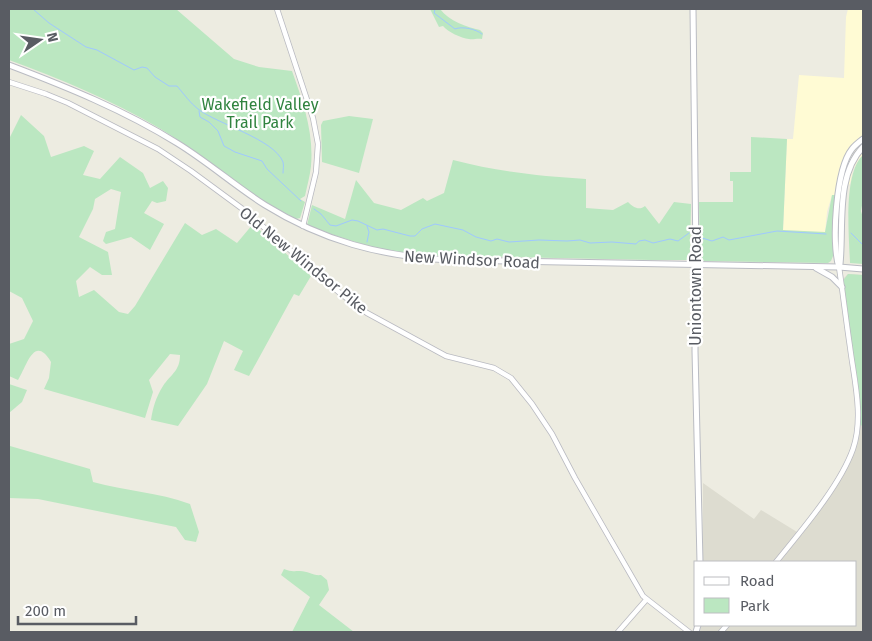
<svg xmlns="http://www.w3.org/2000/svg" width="872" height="641" font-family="'Fira Sans',sans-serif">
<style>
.commercial{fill:#fffbd4}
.education{fill:#dddcd0}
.green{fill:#bbe7c1}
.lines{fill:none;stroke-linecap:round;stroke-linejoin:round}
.stream{stroke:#9fc8ff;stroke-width:1}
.tertiary-casing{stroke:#b9bac1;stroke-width:6}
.secondary-casing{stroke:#babcc3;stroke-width:7}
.tertiary{stroke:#fff;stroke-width:4.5}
.secondary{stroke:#fff;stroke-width:5}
.labels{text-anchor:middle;stroke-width:4.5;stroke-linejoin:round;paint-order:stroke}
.park-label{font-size:16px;fill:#30833f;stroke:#fff}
.street-label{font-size:16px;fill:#595c63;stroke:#fff}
</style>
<rect width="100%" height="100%" fill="#edece1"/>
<polygon class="commercial" points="848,9 863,9 863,155 859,159 853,169 850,184 835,195 832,195 827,212 825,233 783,231 787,139 793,139 799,75 844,78 846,17"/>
<polygon class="education" points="848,274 863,275 863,632 700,632 701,625 856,625 856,562 703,562 703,483 754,519 761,510 802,535 848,460 857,424 844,278"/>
<g class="green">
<path d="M 9,9 L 176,9 L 234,59 L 259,67 L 292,71 C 303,102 314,132 311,166 C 310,176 307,186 305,196 L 300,199 L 305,202 L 300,218 L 296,219 C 284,212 271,206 259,198 C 225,175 194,149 159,128 C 111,100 61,79 9,60 Z"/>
<path d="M 430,9 L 440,9 C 449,21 467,27 480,30 L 483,33 L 482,39 C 477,38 473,40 469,39 C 461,38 448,32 443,26 L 439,27 Z"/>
<path d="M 21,115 L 44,136 L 51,157 L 84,146 L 94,151 L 83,175 L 100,179 L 120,157 L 143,173 L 150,188 L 163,181 L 168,188 L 166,201 L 157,203 L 152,201 L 144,213 L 164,224 L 150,250 L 131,237 L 106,244 L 103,241 L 106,232 L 115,229 L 121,192 L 111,189 L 95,199 L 93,209 L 79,237 L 108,252 L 112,275 L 102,275 L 90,267 L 76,281 L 79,297 L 94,290 L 119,312 L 128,314 L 135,306 L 185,223 L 202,235 L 216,229 L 237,243 L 253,224 L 311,276 L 299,296 L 294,294 L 249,376 L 234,370 L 243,351 L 224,341 L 207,384 L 178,426 L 151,420 C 153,407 156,397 163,386 C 171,374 180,371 180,355 L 170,354 L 149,380 L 153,392 L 145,418 L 44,389 L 49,378 L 51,362 C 34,334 27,366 18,380 L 9,376 L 9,344 L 24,339 L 33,321 L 22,298 L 9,291 L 9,139 Z"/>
<polygon points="349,116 373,119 359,173 322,162 321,125 323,121"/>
<polygon points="751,137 787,139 783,230 825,232 832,195 835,195 834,207 833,256 831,261 828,263 704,261 700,257 699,202 733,202 733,181 730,181 730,172 751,172"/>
<path d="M 863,155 L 863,200 L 861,211 L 863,218 L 863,264 L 850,263 C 849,235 843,174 863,155 Z"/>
<path d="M 453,160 C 499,172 539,176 586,179 L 586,208 L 613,210 L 628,202 C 633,207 639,211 645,206 L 659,224 L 674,202 L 691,204 L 690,256 L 687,260 L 651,260 L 414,255 L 374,248 L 309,227 L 307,225 L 312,205 L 345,219 L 356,180 L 374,203 L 401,210 L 423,198 L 427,201 L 444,193 Z"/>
<polygon points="848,274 863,275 863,426 857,424 856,396 842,282"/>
<polygon points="9,384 27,390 22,402 9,413"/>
<path d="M 9,442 L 10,446 L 90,469 L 93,482 C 125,491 158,492 190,504 L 199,532 L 196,542 L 185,540 L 176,527 L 38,499 L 9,498 Z"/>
<path d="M 284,569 C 291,572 293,571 300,571 C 308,571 313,576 321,575 L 327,580 L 329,590 L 319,605 L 354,632 L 292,632 L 310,597 L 281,575 Z"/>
</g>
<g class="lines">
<g class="stream">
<path d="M 33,9 L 49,23 L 86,47 L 97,50 L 134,70 L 142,67 L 147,68 L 155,77 L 169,86 L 177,86 C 184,94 190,103 198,109 C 217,124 274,139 283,162 C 284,166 283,169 283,173"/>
<path d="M 435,9 L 434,13 L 455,29 C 462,26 476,29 482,34"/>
<polyline points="199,111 200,117 209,122 218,131 224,146 235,152 262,161 267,169 301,201"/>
<polyline points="314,209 321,214 330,225 336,226 352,220 358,221 377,230 383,229 410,236 415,236 422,229 435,224 463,230 476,237 491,241 497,239 509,242 539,240 567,241 580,240 590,243 612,242 636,244 639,241 645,240 653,243 670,239 678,241 689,233"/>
<polyline points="851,233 863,245"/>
<polyline points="702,238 712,241 723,237 729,240 777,231 826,234"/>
<polyline points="367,242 369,232 367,226"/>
</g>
<defs>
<g id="tertiary">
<polyline points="277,9 313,118 318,144 316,172 303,226"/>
<polyline points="9,82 46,94 68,103 158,149 191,171 244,210 341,294 367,313 446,356 494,368 511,378 532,404 552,434 575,478 643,596 689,632"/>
<path d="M 776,562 C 801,531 840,486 853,449 C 864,417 854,379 850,347 C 846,320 843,294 839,267"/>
<polyline points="618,632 646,600"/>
<polyline points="721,632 727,625"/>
</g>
<g id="secondary">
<polyline points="693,9 696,259 695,351 700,562"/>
<path d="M 9,65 C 67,87 124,110 177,143 C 208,162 235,186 265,205 C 323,241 380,256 448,260 L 839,267 L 863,269"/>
<path d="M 840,264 C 844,227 835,176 863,147"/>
<path d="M 839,267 C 831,244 836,169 852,149 C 855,145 859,142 863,139"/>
<polyline points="816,268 832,277 842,287"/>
<polyline points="696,632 698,625"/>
</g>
</defs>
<use href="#tertiary" class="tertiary-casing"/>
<use href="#secondary" class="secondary-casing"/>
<use href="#tertiary" class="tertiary"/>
<use href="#secondary" class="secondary"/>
</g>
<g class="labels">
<g class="park-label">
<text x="260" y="110">Wakefield Valley<tspan x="260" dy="18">Trail Park</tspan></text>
</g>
<g class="street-label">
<text transform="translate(472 259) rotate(3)" y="6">New Windsor Road</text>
<text transform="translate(304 260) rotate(39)" y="6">Old New Windsor Pike</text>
<text transform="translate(695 286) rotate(-90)" y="6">Uniontown Road</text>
</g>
</g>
<rect width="872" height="641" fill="none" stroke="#595c63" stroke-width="20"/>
<rect x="694" y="561" width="162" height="65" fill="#ffffff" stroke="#bdbec1"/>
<rect x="704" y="577" width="25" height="8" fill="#ffffff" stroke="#bdbec1"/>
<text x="740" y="586" font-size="15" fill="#595c63">Road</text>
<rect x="704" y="598" width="25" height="15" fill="#bbe7c1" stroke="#bdbec1"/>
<text x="740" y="611" font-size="15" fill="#595c63">Park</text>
<g transform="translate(40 40) rotate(77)" stroke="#ffffff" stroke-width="4" paint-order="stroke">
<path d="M0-4L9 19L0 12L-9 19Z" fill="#595c63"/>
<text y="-8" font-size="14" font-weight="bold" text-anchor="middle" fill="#595c63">N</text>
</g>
<path d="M18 616v8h118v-8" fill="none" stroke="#595c63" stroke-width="2.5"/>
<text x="25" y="616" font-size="15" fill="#595c63" stroke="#ffffff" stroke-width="4" paint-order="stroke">200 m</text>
</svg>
